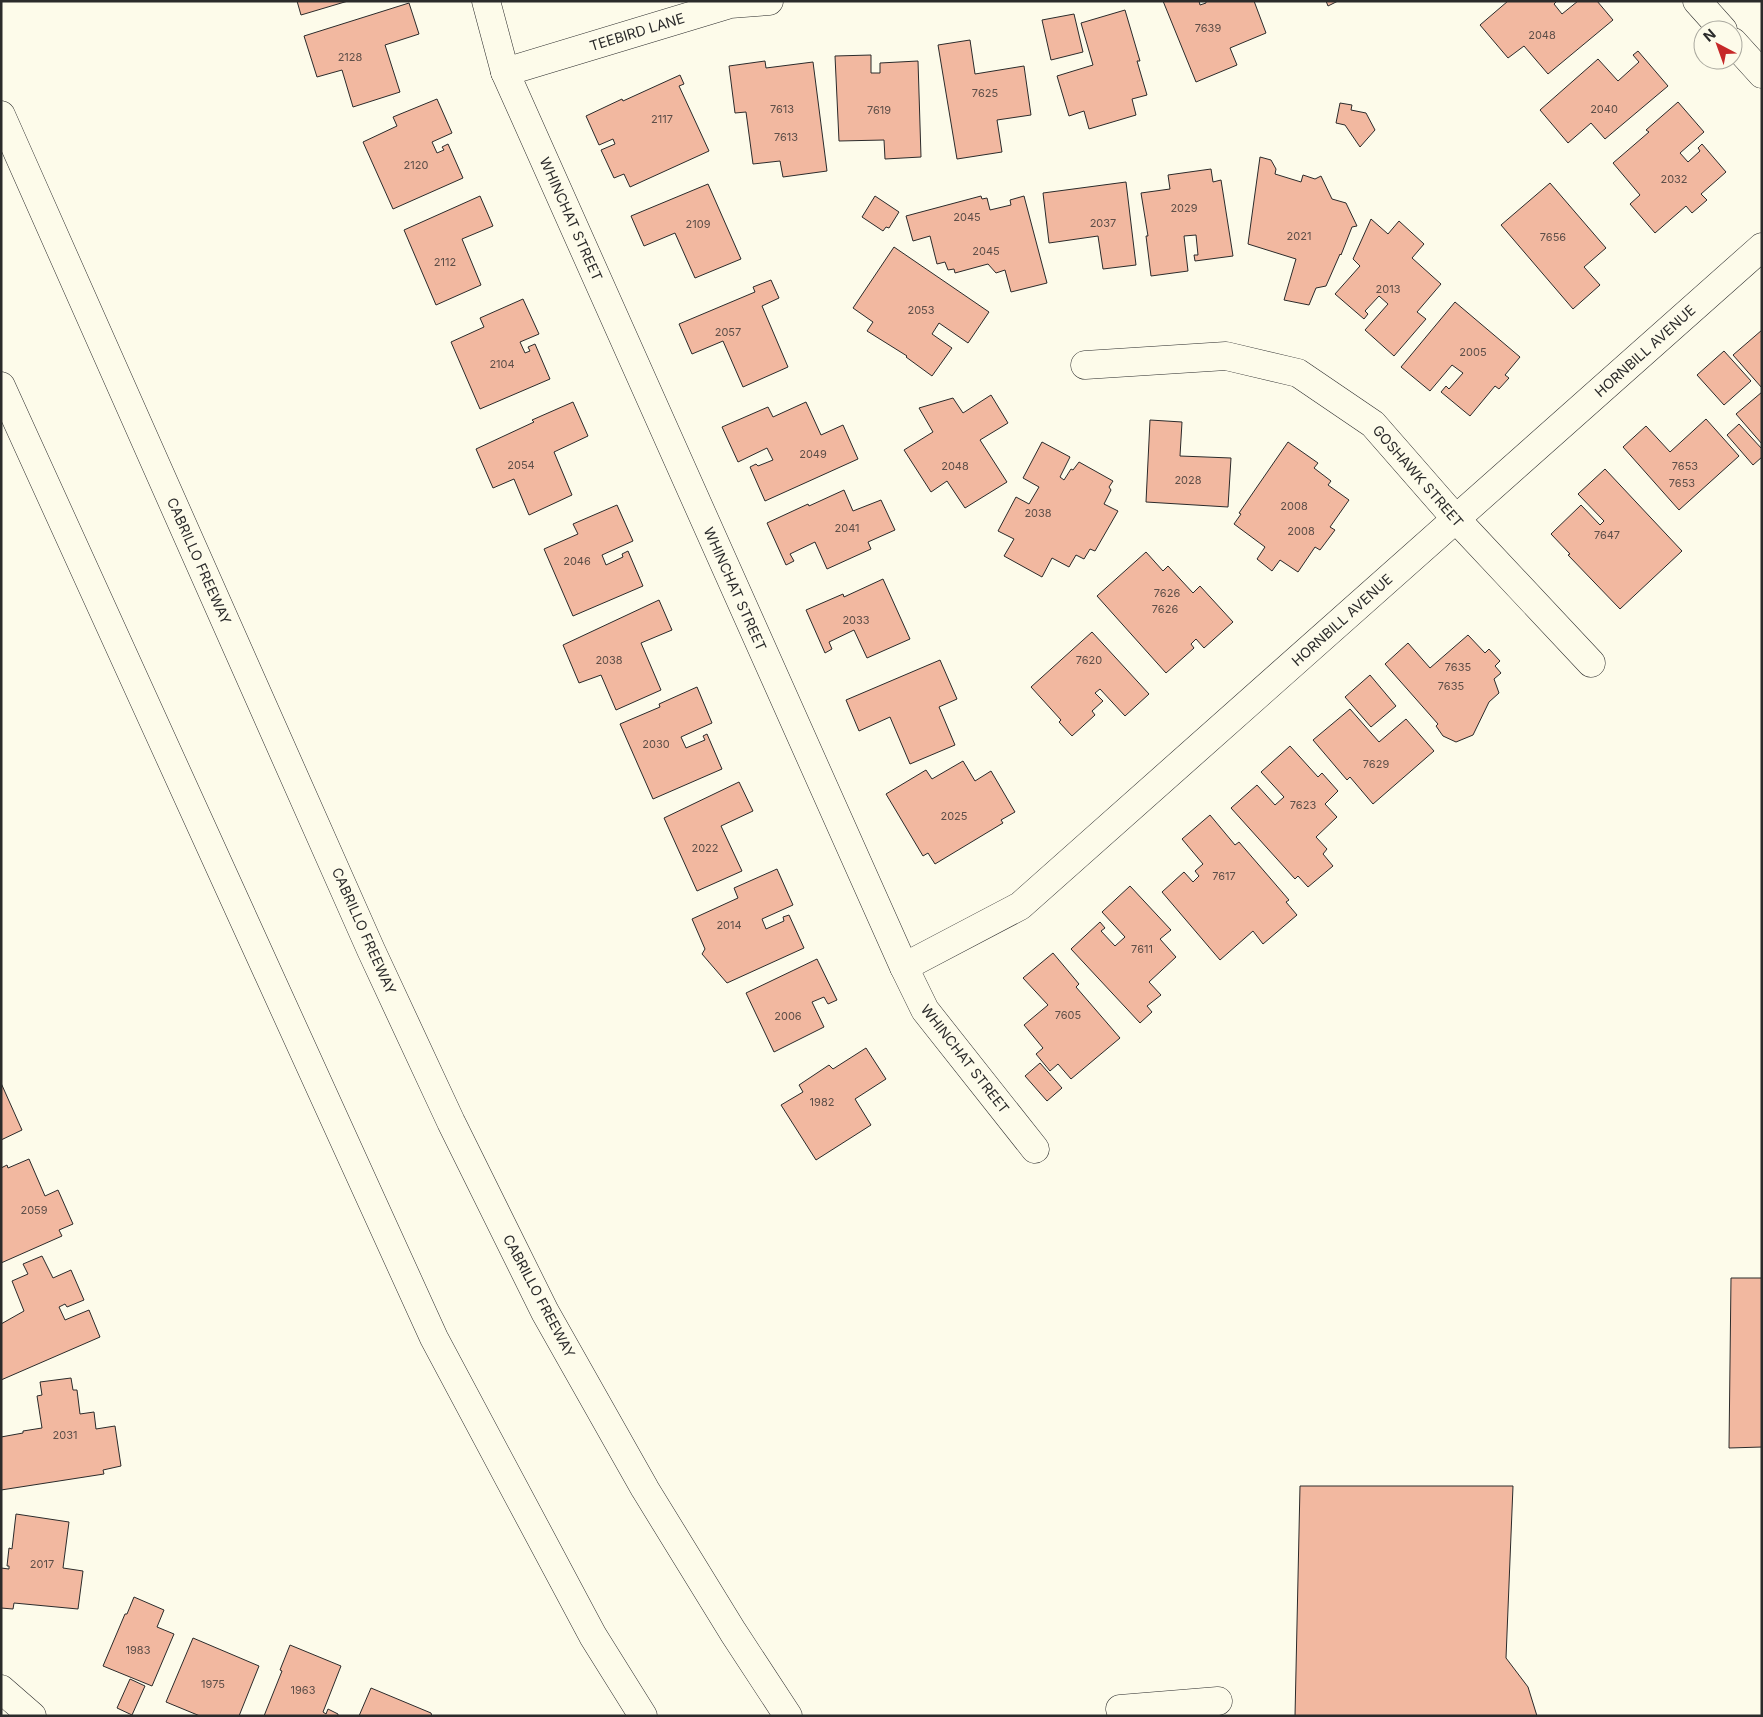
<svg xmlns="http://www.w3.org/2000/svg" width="1763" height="1717" font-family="Inter,sans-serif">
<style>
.building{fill:#f2b8a0;stroke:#2b2b2b}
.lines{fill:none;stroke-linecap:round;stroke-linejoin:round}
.minor-casing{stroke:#2b2b2b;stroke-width:29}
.highway-casing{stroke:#2b2b2b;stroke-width:29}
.minor{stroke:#fdfbea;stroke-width:28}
.highway{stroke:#fdfbea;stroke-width:28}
.labels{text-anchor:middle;stroke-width:4;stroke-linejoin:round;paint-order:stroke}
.number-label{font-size:11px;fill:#5d4e48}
.street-label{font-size:14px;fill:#2b2b2b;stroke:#fdfbea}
</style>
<rect width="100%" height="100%" fill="#fdfbea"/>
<g class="building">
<polygon points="297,1 348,1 301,15"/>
<polygon points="1163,1 1199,1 1200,5 1206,3 1206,1 1254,1 1266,33 1230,48 1237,65 1196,82"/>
<polygon points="1326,1 1338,1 1328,6"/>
<polygon points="1508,1 1557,1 1554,4 1562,14 1578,1 1597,1 1613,20 1548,74 1524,46 1508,58 1480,25"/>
<polygon points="409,3 419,34 385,45 400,92 353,107 342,70 317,77 304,36"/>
<polygon points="1125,10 1140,61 1137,61 1147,95 1132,99 1136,115 1089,129 1084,111 1069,116 1057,76 1093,65 1081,23"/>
<polygon points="1074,14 1083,52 1051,60 1042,20"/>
<polygon points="970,40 975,74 1024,66 1031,115 997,120 1002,152 957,159 938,45"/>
<polygon points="1638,51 1668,86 1605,139 1591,123 1568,143 1540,110 1598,59 1618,81 1639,62 1633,55"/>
<polygon points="871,55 871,73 880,73 880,63 918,61 921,157 885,159 884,140 839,141 835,56"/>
<polygon points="765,61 766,68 813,62 827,171 783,177 780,161 753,164 746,112 735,113 729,66"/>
<polygon points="680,75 684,84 679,86 709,151 630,187 624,174 614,178 601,150 615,144 613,139 599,145 586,116 622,99 623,101"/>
<polygon points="437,99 452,133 432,142 437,153 444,150 442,147 448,144 463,178 393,209 363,142 397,126 393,117"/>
<polygon points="1678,102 1704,132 1680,153 1688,162 1700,151 1698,148 1702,144 1726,172 1701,194 1707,200 1692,213 1686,206 1655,233 1630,204 1640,195 1613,163 1649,132 1646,130"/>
<polygon points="1340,103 1352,105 1351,110 1366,113 1375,130 1360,147 1345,125 1336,123"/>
<polygon points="1260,157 1271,160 1276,169 1275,174 1301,182 1303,175 1315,179 1321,176 1332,199 1346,203 1357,226 1352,227 1341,255 1340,254 1326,286 1316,288 1309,305 1284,300 1296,259 1248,244"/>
<polygon points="1211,169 1213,182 1221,180 1233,256 1195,261 1194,255 1198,255 1196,235 1184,236 1188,271 1151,276 1146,236 1148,236 1141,193 1170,189 1168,175"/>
<polygon points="1126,182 1136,265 1103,269 1098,236 1049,243 1043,193"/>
<polygon points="1550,183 1606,248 1584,267 1600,285 1573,309 1501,225"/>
<polygon points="708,184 741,259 695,278 675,233 644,246 631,216"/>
<polygon points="480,196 493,226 462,239 481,285 436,305 404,230"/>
<polygon points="875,196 899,212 889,228 886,227 883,231 862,217"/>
<polygon points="981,196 982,199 987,198 990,210 1011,205 1010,200 1024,196 1047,283 1011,292 1005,270 996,273 988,264 955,273 954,269 948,270 945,262 937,264 930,236 913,241 906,216"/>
<polygon points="1371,219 1388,234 1399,221 1424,244 1412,258 1441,284 1417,312 1426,319 1394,356 1365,330 1388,304 1379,296 1365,311 1368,314 1364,319 1335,294 1360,266 1353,259"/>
<polygon points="894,247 989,312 968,343 939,323 932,334 952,348 932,376 906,357 907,356 867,331 873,322 853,308"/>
<polygon points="771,280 779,298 762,306 788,367 743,387 723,341 692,354 679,324 755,292 753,287"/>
<polygon points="523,299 539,334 520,342 525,353 530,351 528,347 535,344 550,379 480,409 451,342 484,327 480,318"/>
<polygon points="1455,302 1520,357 1505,375 1509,378 1499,389 1495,386 1470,416 1441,392 1446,386 1449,389 1463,373 1452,365 1430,391 1401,367"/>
<polygon points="1762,330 1762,388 1733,355"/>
<polygon points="1724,351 1751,381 1724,405 1697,375"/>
<polygon points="1762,392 1762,444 1736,414"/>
<polygon points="991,395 1008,423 980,440 1007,482 965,508 947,481 931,492 904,450 933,432 919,408 953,398 963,413"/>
<polygon points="573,402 588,436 554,452 572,495 529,515 514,479 493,488 476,449 534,422 532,420"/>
<polygon points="806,402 821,435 843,425 858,459 765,501 750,467 756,464 758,466 773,460 767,448 738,462 722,427 768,407 773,417"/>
<polygon points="1706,419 1739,456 1679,510 1623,447 1646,426 1670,452"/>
<polygon points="1150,420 1182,422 1180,456 1231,458 1228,507 1146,502"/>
<polygon points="1739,424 1762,449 1762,457 1753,465 1727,435"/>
<polygon points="1042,442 1070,457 1060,477 1064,480 1071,469 1073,470 1079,462 1113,481 1109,487 1111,490 1104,504 1118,511 1095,551 1090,549 1084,559 1076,555 1069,567 1052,558 1042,577 1004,556 1014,539 998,531 1016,497 1029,504 1039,487 1023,478"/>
<polygon points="1288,442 1318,463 1314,468 1331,481 1328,485 1349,500 1330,527 1335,530 1320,550 1315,547 1298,572 1280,560 1272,571 1257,559 1265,547 1234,524 1241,514 1239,513"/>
<polygon points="1605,469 1682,551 1620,609 1568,555 1570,554 1551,534 1581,505 1600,525 1604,521 1578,494"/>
<polygon points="844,490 853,511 881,500 895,530 868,542 871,549 827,569 815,542 790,554 794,561 786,565 767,523 808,504 809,506"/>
<polygon points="617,505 633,541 602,555 606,565 623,557 622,554 628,551 643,586 573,616 544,549 578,534 573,524"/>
<polygon points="1146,552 1163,571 1168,566 1193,593 1200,586 1233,622 1204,648 1196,639 1191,644 1194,648 1166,673 1097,596"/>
<polygon points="883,579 910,639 867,658 854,630 829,642 832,649 825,653 806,610 843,594 844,597"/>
<polygon points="659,600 672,630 641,643 661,690 616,710 601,675 579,683 563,645"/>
<polygon points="1092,632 1149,694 1125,716 1100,689 1095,693 1103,701 1092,711 1095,715 1072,736 1059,722 1061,720 1031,687"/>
<polygon points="1468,635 1485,653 1489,649 1500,661 1495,666 1501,673 1494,679 1499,693 1489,702 1473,735 1456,742 1443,736 1436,726 1438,724 1385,664 1408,643 1430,668"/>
<polygon points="940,660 957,699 939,707 955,745 910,764 890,717 859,731 846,700"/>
<polygon points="1370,675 1396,706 1371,727 1345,697"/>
<polygon points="697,687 712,723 681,737 686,748 705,740 703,736 707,734 722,769 653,799 620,724 660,707 659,704"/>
<polygon points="1350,709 1379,742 1406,719 1434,751 1373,804 1350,777 1347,780 1313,740"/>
<polygon points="1290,746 1318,777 1322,773 1338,791 1325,804 1337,817 1316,837 1327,849 1323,854 1333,866 1308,887 1298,876 1295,879 1231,808 1257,785 1275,805 1284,797 1261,772"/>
<polygon points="963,761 975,781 991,771 1015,812 1001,820 1003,823 935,864 928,853 923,856 886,794 926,770 932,779"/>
<polygon points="739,782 753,811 721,826 742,871 697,891 664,818"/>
<polygon points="1210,815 1235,845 1239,842 1289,900 1286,902 1297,915 1263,944 1253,931 1220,960 1162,892 1184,872 1193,882 1199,876 1195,871 1203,864 1182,839"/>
<polygon points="777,869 793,905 762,919 766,929 784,921 783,917 789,915 804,948 727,983 702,954 705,949 692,919 738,898 734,888"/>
<polygon points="1130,886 1171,930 1160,939 1176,957 1149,982 1161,995 1147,1006 1152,1012 1140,1023 1071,949 1100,922 1105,928 1101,931 1115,946 1125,937 1102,912"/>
<polygon points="1053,953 1079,984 1076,987 1120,1038 1071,1079 1058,1064 1050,1071 1036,1054 1043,1048 1024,1025 1048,1005 1023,978"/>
<polygon points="817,959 837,1000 828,1004 824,997 812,1002 824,1027 774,1052 746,993"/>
<polygon points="866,1048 886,1079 855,1099 871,1125 816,1160 781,1105 803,1092 799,1085 829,1065 833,1069"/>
<polygon points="1040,1063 1062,1088 1047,1101 1025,1076"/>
<polygon points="1,1083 22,1130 1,1140"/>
<polygon points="29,1159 45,1196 58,1190 73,1224 59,1230 62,1236 1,1263 1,1168 7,1165 8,1168"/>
<polygon points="42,1256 53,1278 71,1270 84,1300 67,1307 65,1304 59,1307 65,1320 89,1310 100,1337 1,1380 1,1324 24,1311 12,1281 28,1274 23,1264"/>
<polygon points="1731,1278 1762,1278 1762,1447 1729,1448"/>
<polygon points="71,1378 73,1390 77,1390 80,1414 94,1412 96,1429 115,1426 121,1466 103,1470 104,1474 1,1490 1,1437 23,1433 23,1431 42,1428 37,1396 42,1395 40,1382"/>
<polygon points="1300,1486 1513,1486 1506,1658 1528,1687 1537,1716 1295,1716"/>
<polygon points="16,1514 69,1522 63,1568 83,1571 78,1609 14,1603 13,1609 1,1608 1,1568 9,1569 9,1566 7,1566 9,1548 12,1549"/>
<polygon points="134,1597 164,1610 157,1627 174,1634 152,1686 103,1666 125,1614 127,1614"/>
<polygon points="193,1638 259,1666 239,1716 200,1716 166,1702"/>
<polygon points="290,1645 341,1666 323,1712 326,1714 328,1709 338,1714 338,1716 264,1716 282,1671 280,1670"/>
<polygon points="130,1679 145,1686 132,1715 117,1708"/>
<polygon points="371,1688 431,1713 432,1716 359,1716"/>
</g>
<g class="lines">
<defs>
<g id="minor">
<polyline points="486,1 505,72 904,967 925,1010 1035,1149"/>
<polyline points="1697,1 1723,30"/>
<polyline points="1733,42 1762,74"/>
<polyline points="505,72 730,4 769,1"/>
<polyline points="1085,365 1226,356 1298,373 1373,424 1456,519 1591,663"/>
<polyline points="904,967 1020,906 1762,247"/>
<polyline points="1,1689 32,1716"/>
<polyline points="1120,1709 1218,1701"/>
</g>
<g id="highway">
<polyline points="1,115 371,950 451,1122 545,1312 645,1489 733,1632 788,1716"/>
<polyline points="1,386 434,1338 593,1636 643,1716"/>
</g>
</defs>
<use href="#minor" class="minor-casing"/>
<use href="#highway" class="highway-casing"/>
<use href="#minor" class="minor"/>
<use href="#highway" class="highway"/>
</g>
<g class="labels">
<g class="number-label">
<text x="1208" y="32">7639</text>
<text x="1542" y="39">2048</text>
<text x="350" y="61">2128</text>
<text x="985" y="97">7625</text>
<text x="782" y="113">7613</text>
<text x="1604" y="113">2040</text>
<text x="879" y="114">7619</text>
<text x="662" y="123">2117</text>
<text x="786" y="141">7613</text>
<text x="416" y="169">2120</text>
<text x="1674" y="183">2032</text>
<text x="1184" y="212">2029</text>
<text x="967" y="221">2045</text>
<text x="1103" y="227">2037</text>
<text x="698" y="228">2109</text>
<text x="1299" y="240">2021</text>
<text x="1553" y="241">7656</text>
<text x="986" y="255">2045</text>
<text x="445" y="266">2112</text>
<text x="1388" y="293">2013</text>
<text x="921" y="314">2053</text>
<text x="728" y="336">2057</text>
<text x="1473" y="356">2005</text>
<text x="502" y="368">2104</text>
<text x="813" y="458">2049</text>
<text x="521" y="469">2054</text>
<text x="955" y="470">2048</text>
<text x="1685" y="470">7653</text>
<text x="1188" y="484">2028</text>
<text x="1682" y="487">7653</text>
<text x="1294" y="510">2008</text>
<text x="1038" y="517">2038</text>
<text x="847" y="532">2041</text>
<text x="1301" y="535">2008</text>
<text x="1607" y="539">7647</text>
<text x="577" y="565">2046</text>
<text x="1167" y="597">7626</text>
<text x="1165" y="613">7626</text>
<text x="856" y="624">2033</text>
<text x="609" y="664">2038</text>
<text x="1089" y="664">7620</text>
<text x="1458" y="671">7635</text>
<text x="1451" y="690">7635</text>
<text x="656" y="748">2030</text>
<text x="1376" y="768">7629</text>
<text x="1303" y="809">7623</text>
<text x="954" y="820">2025</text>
<text x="705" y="852">2022</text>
<text x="1224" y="880">7617</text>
<text x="729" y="929">2014</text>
<text x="1142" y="953">7611</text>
<text x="1068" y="1019">7605</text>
<text x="788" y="1020">2006</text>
<text x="822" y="1106">1982</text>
<text x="34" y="1214">2059</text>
<text x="65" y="1439">2031</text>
<text x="42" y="1568">2017</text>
<text x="138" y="1654">1983</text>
<text x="213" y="1688">1975</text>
<text x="303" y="1694">1963</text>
</g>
<g class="street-label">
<text transform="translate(637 32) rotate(-17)" y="5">TEEBIRD LANE</text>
<text transform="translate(571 219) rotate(66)" y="5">WHINCHAT STREET</text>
<text transform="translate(1645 351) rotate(-42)" y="5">HORNBILL AVENUE</text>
<text transform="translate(1418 476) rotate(49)" y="5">GOSHAWK STREET</text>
<text transform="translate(199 561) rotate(66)" y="5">CABRILLO FREEWAY</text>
<text transform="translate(735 589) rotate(66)" y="5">WHINCHAT STREET</text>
<text transform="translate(1342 620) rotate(-42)" y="5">HORNBILL AVENUE</text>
<text transform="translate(364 931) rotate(66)" y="5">CABRILLO FREEWAY</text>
<text transform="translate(965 1059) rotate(52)" y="5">WHINCHAT STREET</text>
<text transform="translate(539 1296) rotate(62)" y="5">CABRILLO FREEWAY</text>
</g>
</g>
<rect width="1763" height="1717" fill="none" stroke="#2b2b2b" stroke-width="5"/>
<g transform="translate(1718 45) rotate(319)"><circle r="24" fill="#fdfbea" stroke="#a9a89e"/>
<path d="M0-4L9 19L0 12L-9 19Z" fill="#c62828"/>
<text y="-8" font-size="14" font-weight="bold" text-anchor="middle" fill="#2b2b2b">N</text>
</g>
</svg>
